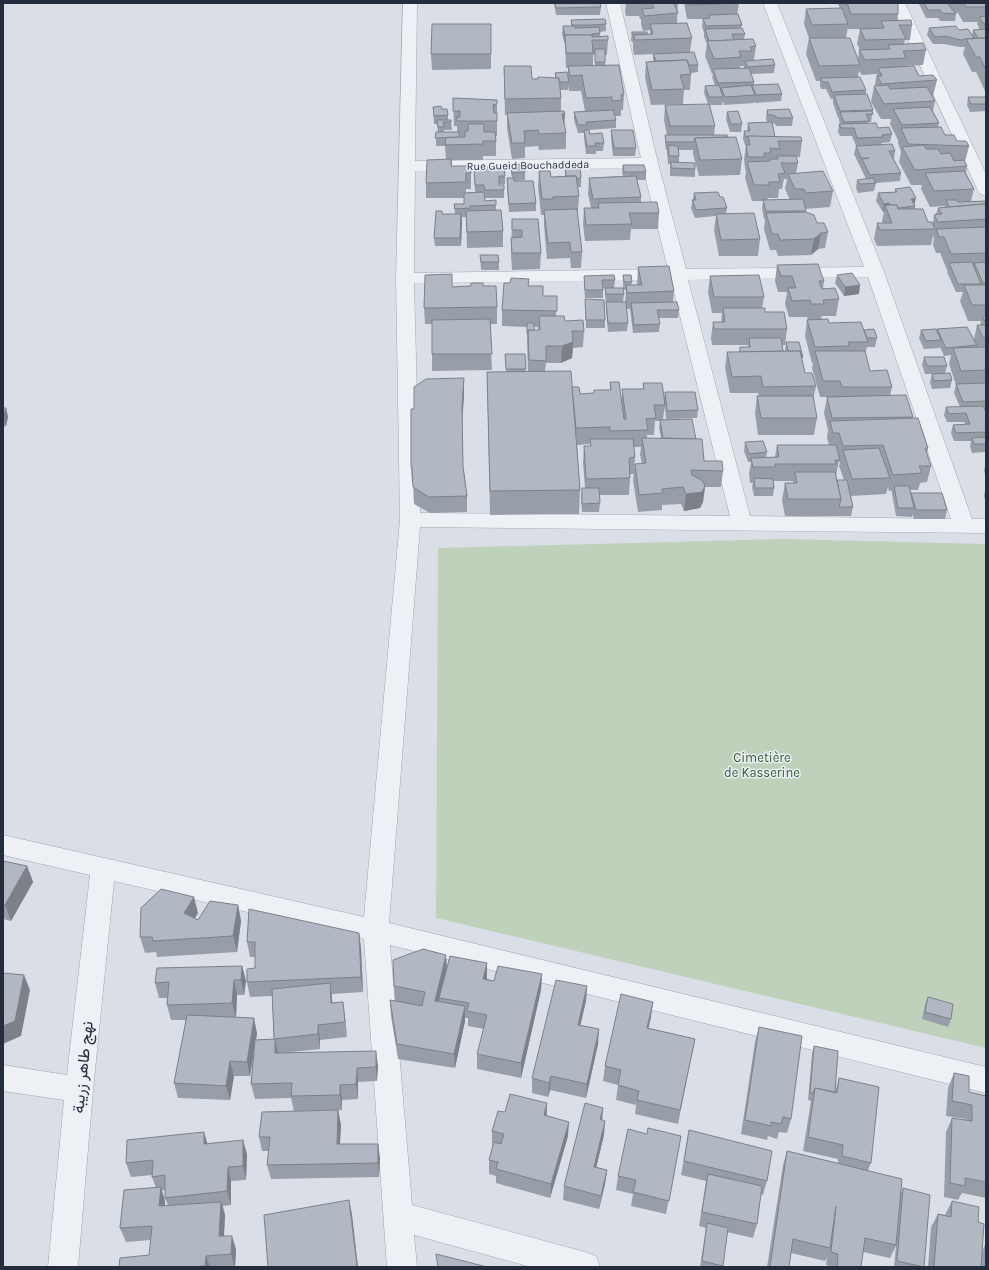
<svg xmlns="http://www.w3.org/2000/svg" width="989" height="1270" font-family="Karla,Vazirmatn,sans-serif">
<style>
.green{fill:#c0d1bb}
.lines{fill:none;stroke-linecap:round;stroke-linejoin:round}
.minor-casing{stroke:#9fa6b1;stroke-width:1}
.minor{fill:#edf0f5;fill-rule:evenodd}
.wall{fill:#989ea9;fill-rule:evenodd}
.shaded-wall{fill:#7c8189}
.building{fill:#b1b8c4;stroke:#7c8189}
.labels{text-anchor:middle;stroke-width:3;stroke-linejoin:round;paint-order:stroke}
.far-street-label{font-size:11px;fill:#232d3e;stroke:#eaeef5}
.park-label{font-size:13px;fill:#375b2f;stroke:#eaeef5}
.near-street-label{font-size:16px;fill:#232d3e;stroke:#eaeef5}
</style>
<rect width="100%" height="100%" fill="#dadfe7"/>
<polygon class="green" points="783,539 986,544 986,1048 436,918 438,548"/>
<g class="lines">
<defs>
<g id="minor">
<path d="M 403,3 L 417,3 L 415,161 L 641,158 L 606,3 L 620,3 L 658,163 L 686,269 L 864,267 L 763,3 L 777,3 L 884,272 L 972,519 L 986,519 L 986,533 L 420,527 L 389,923 L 986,1067 L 986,1093 L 390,945 L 412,1205 L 585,1252 L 596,1256 L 600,1267 L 531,1267 L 414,1235 L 417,1267 L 387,1267 L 364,939 L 114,881 L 93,1090 L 78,1267 L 48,1267 L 64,1100 L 3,1091 L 3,1065 L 67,1075 L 90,875 L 3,855 L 3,835 L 364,917 L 400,520 L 396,278 ZM 643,168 L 668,269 L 414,273 L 415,171 ZM 868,277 L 951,519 L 750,516 L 688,280 ZM 671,280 L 730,516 L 420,513 L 414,283 Z"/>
<polygon points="891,3 905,3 986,174 986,196 980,194 978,191"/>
</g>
</defs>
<use href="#minor" class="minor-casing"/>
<use href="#minor" class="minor"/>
</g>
<g class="wall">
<polygon points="554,3 600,3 601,7 600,15 556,15"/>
<polygon points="626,3 678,3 677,23 692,38 690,52 698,65 698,72 691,73 691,74 690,90 684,90 683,104 651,105 645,77 646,62 653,61 653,54 634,55 633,50 633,42 632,42 631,40 632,32 647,32 647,35 650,35 650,30 643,31 641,24 641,19 640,19 639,16 626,16 625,12"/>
<path d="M 684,3 L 739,3 L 737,15 L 742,25 L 741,28 L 745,34 L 744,39 L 756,46 L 754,60 L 775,65 L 774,73 L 751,74 L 754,82 L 754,85 L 782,94 L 781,101 L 755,103 L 754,101 L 754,103 L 724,105 L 723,101 L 722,105 L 710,105 L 715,126 L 714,135 L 728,137 L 742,159 L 740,175 L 699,176 L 693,154 L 693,150 L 678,150 L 679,156 L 679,162 L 695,169 L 695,177 L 670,176 L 670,164 L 668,164 L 667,153 L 667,150 L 666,150 L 665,143 L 665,135 L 667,135 L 664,120 L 665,105 L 708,104 L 704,93 L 705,86 L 715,85 L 712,77 L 713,74 L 712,74 L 705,56 L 707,44 L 704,37 L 704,33 L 702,26 L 703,19 L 687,19 ZM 740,66 L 744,66 L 744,68 L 740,68 Z"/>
<path d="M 839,3 L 898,3 L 898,14 L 897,21 L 912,25 L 910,40 L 905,40 L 904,44 L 926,50 L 923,65 L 904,66 L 904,67 L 919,76 L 937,80 L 933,96 L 932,96 L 935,101 L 933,111 L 939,123 L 938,127 L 945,135 L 957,141 L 969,146 L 965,162 L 967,166 L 966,173 L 974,189 L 971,201 L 986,201 L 986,409 L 985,409 L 986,412 L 986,456 L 985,452 L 972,453 L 970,446 L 971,441 L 954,441 L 951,433 L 953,425 L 965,424 L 964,422 L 947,422 L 944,415 L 946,407 L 960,407 L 954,393 L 956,385 L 949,364 L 951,355 L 944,356 L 940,347 L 939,348 L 924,349 L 919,338 L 921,330 L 937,330 L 937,329 L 974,339 L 977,325 L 980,325 L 981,321 L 968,321 L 960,301 L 963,292 L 956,292 L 947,272 L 948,270 L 947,270 L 940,253 L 936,253 L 933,245 L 934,237 L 933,236 L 931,245 L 877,246 L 874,239 L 877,223 L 883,223 L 882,221 L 884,212 L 883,212 L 876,201 L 878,193 L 895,192 L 895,189 L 915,205 L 915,209 L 928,222 L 933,223 L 934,215 L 936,214 L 938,208 L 944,207 L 945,206 L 930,207 L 921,189 L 922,185 L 911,185 L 899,162 L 901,152 L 898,143 L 898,140 L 890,124 L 891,119 L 881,119 L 871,102 L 874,86 L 876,86 L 875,84 L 877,74 L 862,75 L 859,71 L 858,77 L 866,90 L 866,94 L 873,110 L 871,122 L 868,122 L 868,123 L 892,134 L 890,142 L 882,143 L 881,144 L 895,151 L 894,159 L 893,159 L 901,173 L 900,181 L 876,183 L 874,191 L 858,193 L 856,188 L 857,180 L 866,179 L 854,154 L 856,146 L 852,136 L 840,136 L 838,132 L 839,124 L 840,124 L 839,120 L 839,118 L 838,118 L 833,103 L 833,99 L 831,99 L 826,89 L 821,89 L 820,86 L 820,81 L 816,81 L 806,54 L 809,38 L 804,24 L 806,9 L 840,8 L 838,4 ZM 848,27 L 848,29 L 864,29 L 860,29 L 857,44 L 860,50 L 859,50 L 858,59 L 846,38 Z"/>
<polygon points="920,3 953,3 953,4 953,3 986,3 986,91 985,91 976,72 972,72 963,54 965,47 959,47 944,44 933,44 927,35 929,28 959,30 972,35 973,30 980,30 977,24 978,22 963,22 958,13 955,13 956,14 955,21 940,21 938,18 926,18 919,4"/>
<path d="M 571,20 L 606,24 L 606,31 L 600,32 L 600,36 L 608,40 L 607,55 L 605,55 L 605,65 L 624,94 L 623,110 L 621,110 L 621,116 L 615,116 L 616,120 L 616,128 L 589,130 L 590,134 L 604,143 L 603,151 L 596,151 L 596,154 L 586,154 L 584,138 L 584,133 L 578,133 L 574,120 L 574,112 L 585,111 L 581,91 L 569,91 L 569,86 L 568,90 L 560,90 L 561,98 L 561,111 L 566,133 L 566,149 L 539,150 L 538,146 L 525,147 L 525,158 L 512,159 L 507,128 L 507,115 L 505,115 L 504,81 L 504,66 L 532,79 L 555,78 L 555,73 L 568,77 L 568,68 L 566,68 L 565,45 L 562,34 L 563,26 L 571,26 ZM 593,55 L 595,55 L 595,65 L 593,65 Z"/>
<polygon points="431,54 491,54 491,69 432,70"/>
<polygon points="968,97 986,97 986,111 970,112 967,105"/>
<polygon points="453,98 497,100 497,136 496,136 496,156 483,156 483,160 452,160 452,166 471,166 471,189 466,189 466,193 475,192 474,167 505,176 505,184 499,184 499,185 504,185 504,198 485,198 485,201 496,200 496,211 503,231 503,247 467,248 466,217 462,217 461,246 435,246 434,238 442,214 455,214 454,204 464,204 464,198 426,198 426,183 446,159 445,146 436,146 436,132 438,132 437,124 434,124 433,107 442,109 448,115 448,120 451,122 452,130 444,130 444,132 457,132 457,126 454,126"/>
<path d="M 767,110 L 793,118 L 792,126 L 777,126 L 772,122 L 775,137 L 802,141 L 800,157 L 796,157 L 798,163 L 796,173 L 833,191 L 830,207 L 805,209 L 806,212 L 817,223 L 828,232 L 825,248 L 818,249 L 811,255 L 778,256 L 776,250 L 770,250 L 764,229 L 765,219 L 764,219 L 762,208 L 763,201 L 752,201 L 745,178 L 746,173 L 744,160 L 746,145 L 745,145 L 743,139 L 744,131 L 747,131 L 748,123 L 767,122 L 766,118 ZM 784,179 L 787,179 L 785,189 L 790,200 L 767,200 L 768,198 L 778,198 L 779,189 L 782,189 Z"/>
<polygon points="727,112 742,124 741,132 730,132 726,119"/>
<polygon points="611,130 636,148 635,156 613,156 611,138"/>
<polygon points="511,165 525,172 525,180 514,181 536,203 536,211 509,212 507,186 507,178 512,178 511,173"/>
<polygon points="623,165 646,172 646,180 637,180 641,197 641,202 659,213 658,229 631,229 630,240 585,241 583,224 584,208 591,208 588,194 589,178 623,176 622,173"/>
<polygon points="565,166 581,178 581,187 578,187 579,196 578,212 577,212 582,252 581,268 571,268 570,258 547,259 544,226 544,215 541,215 538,187 539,171 551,177 565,176"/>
<polygon points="694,193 720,197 727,208 726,214 760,239 758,256 719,256 714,230 716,216 695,218 691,208"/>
<polygon points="512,219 538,219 541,253 540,269 512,270 511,254"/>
<polygon points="480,255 499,262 499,270 481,270"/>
<path d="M 777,265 L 824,281 L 823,288 L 839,299 L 836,316 L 822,316 L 821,320 L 829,323 L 864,330 L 877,338 L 875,347 L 867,347 L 865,353 L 870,371 L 892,387 L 890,396 L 913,417 L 912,418 L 928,448 L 927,454 L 931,466 L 927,482 L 920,483 L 918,490 L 910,490 L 911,495 L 911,493 L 947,510 L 945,519 L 914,519 L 912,514 L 912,517 L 896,516 L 892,494 L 892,491 L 889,491 L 888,487 L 886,494 L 851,496 L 853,507 L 851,516 L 785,516 L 782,500 L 785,483 L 793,483 L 793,481 L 773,481 L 774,488 L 773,496 L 754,496 L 752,487 L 753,483 L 750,483 L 749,474 L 751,462 L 748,462 L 744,451 L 745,442 L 767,452 L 766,458 L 775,457 L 777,445 L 829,445 L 827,438 L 828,430 L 824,413 L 827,397 L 820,397 L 812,368 L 813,363 L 812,363 L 805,336 L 807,320 L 808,320 L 807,317 L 789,317 L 785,304 L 787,292 L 778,292 L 775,281 ZM 839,461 L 840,463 L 839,466 L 844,480 L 837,480 L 836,476 Z"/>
<path d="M 638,267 L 674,291 L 673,302 L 679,310 L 678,318 L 659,318 L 660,324 L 659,332 L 633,333 L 630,309 L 626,309 L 628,323 L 627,331 L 608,332 L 606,310 L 606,302 L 605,296 L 605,288 L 603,288 L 603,298 L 585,298 L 584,284 L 584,276 L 615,280 L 614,288 L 623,289 L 623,275 L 632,282 L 631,285 L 637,285 ZM 623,290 L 626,290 L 625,302 L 623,302 L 624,294 Z"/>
<polygon points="837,275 859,294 844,296 835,283"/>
<polygon points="710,276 764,297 762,308 765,312 787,329 785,345 782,345 783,351 785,351 786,342 803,357 802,359 805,373 816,386 813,400 817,418 814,435 758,435 755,413 757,396 759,396 758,393 730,393 725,368 727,352 739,352 740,347 748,347 748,345 712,345 711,338 713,322 721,322 722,313 712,313 708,292"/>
<polygon points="483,286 497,307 497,324 490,324 492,370 432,371 432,324 425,324 424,308 452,287"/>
<path d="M 529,286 L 543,296 L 557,296 L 556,316 L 565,321 L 584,331 L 583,347 L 573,348 L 572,358 L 561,363 L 546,363 L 545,371 L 572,387 L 580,394 L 594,393 L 594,390 L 610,390 L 610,382 L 622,399 L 622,389 L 643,389 L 643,383 L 664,399 L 665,392 L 698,410 L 697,418 L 666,419 L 665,406 L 663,419 L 696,439 L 704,461 L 723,471 L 721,487 L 705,487 L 703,502 L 700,508 L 684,511 L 681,504 L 662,505 L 662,510 L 638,512 L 633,480 L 635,464 L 642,464 L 640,455 L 641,447 L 634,447 L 635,457 L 634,474 L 630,474 L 630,478 L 629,495 L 599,495 L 600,503 L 599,512 L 582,512 L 581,497 L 582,488 L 585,488 L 583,463 L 584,446 L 590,446 L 590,444 L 577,445 L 580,490 L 579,514 L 490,515 L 487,372 L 506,372 L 505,354 L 526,369 L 526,372 L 528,372 L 527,341 L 527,327 L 502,326 L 502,310 ZM 534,327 L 538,327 L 538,330 L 534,330 ZM 655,421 L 660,421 L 659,428 L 661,438 L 647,438 L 647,435 L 654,435 Z"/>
<polygon points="585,299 605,320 605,328 586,328 585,308"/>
<polygon points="924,357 947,366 945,373 952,380 950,388 932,389 930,382 932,374 925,374 922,365"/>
<polygon points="464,378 464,395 462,423 463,466 467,496 467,512 430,513 414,504 413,483 412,483 411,467 414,409"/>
<polygon points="3,408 6,408 8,417 6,426 3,427"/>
<polygon points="986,463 986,479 984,470"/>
<polygon points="986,487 986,505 984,495"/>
<polygon points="3,861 27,866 33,882 11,921 3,919"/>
<polygon points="238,905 241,921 237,952 157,957 156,952 145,953 140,937 198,913 195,918 198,920"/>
<polygon points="359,933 361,949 363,992 332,994 332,1003 343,1002 347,1037 320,1040 320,1049 281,1053 378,1066 377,1081 358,1082 358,1099 342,1100 342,1110 294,1111 291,1098 255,1099 251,1084 254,1050 250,1076 234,1076 230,1100 178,1098 174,1083 186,1020 171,1020 167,1005 168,998 159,998 155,983 242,966 246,981 244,995 237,995 236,1017 257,1033 256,1040 274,1039 272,996 250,997 247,982 255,968 255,957 250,957 247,942"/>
<polygon points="487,963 487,979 494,981 542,974 541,990 521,1078 477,1069 477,1054 484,1029 468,1026 468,1018 465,1018 465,1021 455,1068 398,1059 391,1016 390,1000 395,1001 394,986 447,968"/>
<polygon points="587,986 586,1001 580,1025 598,1044 586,1098 550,1090 548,1097 532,1093 532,1078"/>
<polygon points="928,997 951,1019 948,1027 922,1019 925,1004"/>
<polygon points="651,1017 648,1028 695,1039 678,1124 635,1114 636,1105 616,1100 618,1085 603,1081 605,1066"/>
<polygon points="759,1027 791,1119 787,1133 779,1132 777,1139 768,1136 767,1140 741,1134 755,1042"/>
<polygon points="814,1046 835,1092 839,1078 871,1163 868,1170 901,1193 903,1188 924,1267 894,1267 896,1246 890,1258 863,1252 861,1267 833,1267 826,1265 827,1257 825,1261 791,1253 789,1267 767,1267 783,1165 787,1151 838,1163 838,1159 803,1151 811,1101 808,1100 812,1054"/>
<polygon points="954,1073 969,1092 986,1096 986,1198 962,1193 958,1200 944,1197 946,1132 952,1118 966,1120 966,1119 946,1116 948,1088"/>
<polygon points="547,1103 547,1116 568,1136 550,1198 496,1183 496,1176 489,1174 489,1160 493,1146 492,1145 492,1131 505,1112"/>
<polygon points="338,1110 341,1125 340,1144 380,1158 379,1177 271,1179 267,1165 269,1151 262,1151 259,1137"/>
<polygon points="602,1120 604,1135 596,1167 607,1170 605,1184 599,1209 563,1200 564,1186"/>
<polygon points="689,1130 767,1181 763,1195 761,1194 757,1224 753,1238 727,1232 722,1267 700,1267 706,1228 699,1226 706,1181 681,1175"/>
<path d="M 204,1132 L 207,1143 L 247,1154 L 246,1180 L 231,1181 L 231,1205 L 223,1206 L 225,1215 L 224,1236 L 236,1249 L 235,1267 L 119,1267 L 149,1255 L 151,1240 L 126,1242 L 120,1228 L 156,1188 L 152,1177 L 152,1175 L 131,1177 L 126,1163 ZM 161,1190 L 165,1190 L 165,1198 L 168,1205 L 165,1205 L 165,1201 Z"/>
<polygon points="647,1134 681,1136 666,1214 631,1206 633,1194 616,1190 618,1176"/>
<polygon points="952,1201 978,1222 982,1251 985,1245 986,1239 986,1267 928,1267 931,1227 938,1214 945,1215"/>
</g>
<g class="shaded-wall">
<polygon points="562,114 565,114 564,129"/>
<polygon points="916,198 914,206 911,199"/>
<polygon points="889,203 888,211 885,205 884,212 883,212 884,204"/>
<polygon points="461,214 462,222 461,246 460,238"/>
<polygon points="821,233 818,249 811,255 814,239"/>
<polygon points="860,285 859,294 844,296 845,287"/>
<polygon points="573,342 572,358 561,363 562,346"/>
<polygon points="464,378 464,395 462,424 462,407"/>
<polygon points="6,408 8,417 6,426 3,418"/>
<polygon points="705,486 703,502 700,508 684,511 686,494"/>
<polygon points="27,866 33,882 11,921 5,905"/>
<polygon points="194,897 198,913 188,929 184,913"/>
<polygon points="238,905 241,921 237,952 233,936"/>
<polygon points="359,933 361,949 363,992 361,977"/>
<polygon points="446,955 447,970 439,998 439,1001 435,1001"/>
<polygon points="487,963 487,978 483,994 483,979"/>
<polygon points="242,966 246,981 244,995 241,980"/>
<polygon points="542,974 541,990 521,1078 521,1063"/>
<polygon points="24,975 30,990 21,1036 3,1044 3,1026"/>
<polygon points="234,980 237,995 236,1018 232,1003"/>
<polygon points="330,983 332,998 333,1018 331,1003"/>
<polygon points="587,986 586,1001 577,1040 578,1025"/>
<polygon points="343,1002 345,1017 347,1037 345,1022"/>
<polygon points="653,1002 651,1017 645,1043 647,1028"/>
<polygon points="465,1006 465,1021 455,1068 454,1054"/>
<polygon points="254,1018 257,1033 250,1076 247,1062"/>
<polygon points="318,1025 320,1040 320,1049 318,1034"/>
<polygon points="599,1029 598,1044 586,1098 587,1084"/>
<polygon points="275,1039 278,1054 275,1053"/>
<polygon points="376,1051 378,1066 377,1081 376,1067"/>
<polygon points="230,1061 234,1076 230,1100 226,1086"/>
<polygon points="357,1068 358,1082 358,1099 356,1084"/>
<polygon points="551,1076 550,1090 548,1097 549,1083"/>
<polygon points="340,1085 342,1100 342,1110 340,1095"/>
<polygon points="547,1103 546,1118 544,1115"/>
<polygon points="603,1108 602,1122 600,1119"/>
<polygon points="338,1110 341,1125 339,1158 337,1144"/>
<polygon points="605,1121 604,1135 593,1181 594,1167"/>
<polygon points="569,1122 568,1136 550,1198 551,1184"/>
<polygon points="204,1132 208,1146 204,1144"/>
<polygon points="243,1140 247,1154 246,1180 243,1166"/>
<polygon points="378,1144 380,1158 379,1177 378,1163"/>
<polygon points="228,1167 231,1181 231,1205 227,1191"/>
<polygon points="607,1170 605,1184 599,1209 601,1196"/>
<polygon points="161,1187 165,1201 164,1219 159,1206"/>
<polygon points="349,1200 352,1214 358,1267 357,1266"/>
<polygon points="221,1202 225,1215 223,1250 219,1236"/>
<polygon points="232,1236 236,1249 235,1267 231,1254"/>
<polygon points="206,1256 210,1267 206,1267 205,1266"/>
</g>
<g class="building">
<polygon points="555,3 600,3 601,7 556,8"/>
<polygon points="641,3 678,3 674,4 678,13 644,16 642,9 654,8 652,3 641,4"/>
<polygon points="688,3 739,3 688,5"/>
<polygon points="847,3 898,3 898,14 851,14"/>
<polygon points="924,3 947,3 956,14 941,13 940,10 928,10"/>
<polygon points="964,3 986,3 986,7 966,7"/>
<polygon points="842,8 848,24 812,25 806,9"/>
<polygon points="738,14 742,25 706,26 703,19 710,18 709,15"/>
<polygon points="986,16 986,24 984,24 979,17"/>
<polygon points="605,19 606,24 592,25 572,25 571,20"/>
<polygon points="911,20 912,25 899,25 906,39 865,40 860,29 884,28 881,21"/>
<polygon points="687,23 692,38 635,40 634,35 653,34 650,24"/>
<polygon points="432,24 491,24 491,54 431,54"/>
<polygon points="563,26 574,26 575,28 599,27 600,33 592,34 593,36 592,37 592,35 565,35 565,37"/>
<polygon points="956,26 959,30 968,29 974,38 966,39 967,39 961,40 945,36 935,37 929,28"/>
<polygon points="742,28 745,34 732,34 734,40 709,41 705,29"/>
<polygon points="986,29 986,38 978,38 973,30"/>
<rect x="632" y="32" width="15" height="2"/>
<polygon points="565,35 592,35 592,37 608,36 608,40 592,40 593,53 566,53"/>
<polygon points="809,38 850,38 860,65 819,66"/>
<polygon points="986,38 986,70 980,57 976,57 966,39"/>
<polygon points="753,39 756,46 750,47 752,51 739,51 741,57 714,59 707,41"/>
<polygon points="923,43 926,50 903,51 906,58 865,60 859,50 890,49 888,45"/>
<rect x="595" y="49" width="10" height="13"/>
<polygon points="694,52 698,65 689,65 687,60 656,61 653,54"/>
<polygon points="773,59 775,65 747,67 745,61"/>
<polygon points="687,60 691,74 680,75 684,89 652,90 646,62"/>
<polygon points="619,65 624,94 621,95 622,100 612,101 612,97 586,98 582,75 570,76 568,66"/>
<polygon points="504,66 531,66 532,79 538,79 538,77 559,78 561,98 505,99"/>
<polygon points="914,66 919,76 933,75 937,80 882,84 877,76 882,76 878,68"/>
<polygon points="749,68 754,82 718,83 713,69"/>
<polygon points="567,72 569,82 559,82 559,78 556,78 555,73"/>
<polygon points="860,77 866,90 832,92 828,82 823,82 821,78"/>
<polygon points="778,84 782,94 756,95 752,85"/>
<polygon points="719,85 723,97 709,97 705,86"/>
<polygon points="751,85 755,95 725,97 721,88"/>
<polygon points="888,85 890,89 927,87 935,101 884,104 874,86"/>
<polygon points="867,94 873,110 840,111 834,95"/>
<polygon points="968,97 986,97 986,104 971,104"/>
<polygon points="453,98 497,100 497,104 493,105 494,113 497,113 497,121 457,121 457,117 460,117 460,111 453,111"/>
<polygon points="709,104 715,126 670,126 665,105"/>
<polygon points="441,106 442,109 447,109 448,115 434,116 433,107"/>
<polygon points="930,107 939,123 902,125 893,109"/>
<polygon points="789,109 793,118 778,118 773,115 768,115 767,110"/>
<polygon points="613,110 616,120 586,122 587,125 578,125 574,112"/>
<polygon points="564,111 565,114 562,114 566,133 539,134 538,130 524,131 525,143 512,143 507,113"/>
<polygon points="738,111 742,124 731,124 727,112"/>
<polygon points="872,111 873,114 866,114 869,121 844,122 840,112"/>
<polygon points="437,120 451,120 451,122 443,122 444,127 438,127"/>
<polygon points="772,122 775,137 748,136 748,137 746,137 744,131 750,131 748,123"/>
<polygon points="876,123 878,128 889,127 892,134 882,135 883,137 857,138 854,128 841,128 839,124"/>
<polygon points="468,124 484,124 484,132 495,132 496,141 483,141 483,144 445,145 446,137 465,137 465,131 468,131"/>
<polygon points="941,127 945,135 954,135 957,141 966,141 969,146 908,144 901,128"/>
<polygon points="584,130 589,130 590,134 602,133 604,143 595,143 596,146 587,146"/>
<polygon points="611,130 633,130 636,148 614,148"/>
<polygon points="436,132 459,132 459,137 435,138"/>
<polygon points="665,135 727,135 728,137 695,138 694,142 666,142"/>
<polygon points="748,136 801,137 802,141 778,141 780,149 770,148 771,153 764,153 765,157 748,157 746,145 750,145"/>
<polygon points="736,137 742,159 700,160 695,138"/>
<polygon points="892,144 895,151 889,151 901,173 870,175 862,159 869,158 861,158 856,146"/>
<polygon points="668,145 678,146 679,156 669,156"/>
<polygon points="924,145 926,149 938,149 941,154 950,153 954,161 964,160 967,166 915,170 902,147"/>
<polygon points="777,156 796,156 798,163 781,163 785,173 778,174 780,182 769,182 769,185 754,185 747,162 770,161 769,159 778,159"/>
<polygon points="451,159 451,166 471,166 471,173 466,173 466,182 426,183 427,160"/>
<polygon points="671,162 695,163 695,169 671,168"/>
<polygon points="524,164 525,172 512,173 511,165"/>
<polygon points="623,165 644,165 646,172 624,172"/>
<polygon points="504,166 505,176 499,176 499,185 504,185 504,190 485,190 484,185 475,185 474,167"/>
<polygon points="565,166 580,166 581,178 577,179 576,176 566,176"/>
<polygon points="539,171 550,171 551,177 576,176 579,196 553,197 553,199 542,199"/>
<polygon points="823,171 833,191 806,193 804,189 795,189 788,174"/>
<polygon points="964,171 974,189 934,191 925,173"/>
<polygon points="636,176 641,197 593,199 589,178"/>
<polygon points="507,178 514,178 514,181 533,181 536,203 509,204"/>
<polygon points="873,178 876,183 860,184 857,180"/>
<polygon points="910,187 916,198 911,199 915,206 898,208 897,205 890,205 889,203 884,204 878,193 897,192 895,189"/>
<polygon points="484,192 485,201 496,200 496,205 470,206 470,208 455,209 454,204 464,204 464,193"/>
<polygon points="718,192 720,197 723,197 727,208 696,210 692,200 696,200 694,193"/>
<polygon points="803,199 806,211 766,211 763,200"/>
<polygon points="946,200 957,200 958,202 986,201 986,206 985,204 949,207"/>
<polygon points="657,202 659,213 629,213 632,224 586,225 584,208 599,208 598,203"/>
<polygon points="985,204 986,206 986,219 938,222 934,215 942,214 938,208"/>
<polygon points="885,205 897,205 898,209 923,209 928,222 932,222 935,229 880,230 877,223 892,223"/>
<polygon points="577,209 582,252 571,252 570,242 548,243 544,210"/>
<polygon points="501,210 503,231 467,232 466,211"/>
<polygon points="436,211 442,211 442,214 461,214 460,238 434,238"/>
<polygon points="806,212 814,215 817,223 824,223 828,232 821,233 814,239 780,240 778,234 772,234 766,213"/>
<polygon points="754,213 760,239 721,240 716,214"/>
<polygon points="512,219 538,219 541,253 512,253 511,238 522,237 522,230 512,230"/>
<polygon points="986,227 986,253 951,254 944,237 939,237 936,229"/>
<polygon points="480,255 498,255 499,262 481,262"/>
<polygon points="972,262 981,284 958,284 949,263"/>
<polygon points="986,262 986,283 983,283 974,263"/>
<polygon points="818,264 824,281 819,281 822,289 835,288 839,299 823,300 824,304 811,304 810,300 792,301 788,288 796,288 792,276 781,276 777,265"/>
<polygon points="669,266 674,291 627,293 626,285 642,285 638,267"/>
<polygon points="852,273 860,285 845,287 837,275"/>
<polygon points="452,274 452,287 471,286 471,283 483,283 483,286 496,286 497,307 424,308 425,275"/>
<polygon points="614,275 615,280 602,280 603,290 585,290 584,276"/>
<polygon points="623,275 631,275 632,282 624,282"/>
<polygon points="759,275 764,297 714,297 710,276"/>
<polygon points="511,278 529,279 528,286 543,286 543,296 557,296 557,311 502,310 504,283 510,283"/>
<polygon points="964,285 986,285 986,305 972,305"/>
<polygon points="605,288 623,288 624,294 606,294"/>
<polygon points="585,299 604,300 605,320 586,320"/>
<polygon points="606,302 626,302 628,323 608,323"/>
<polygon points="677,302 679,310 657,310 660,324 634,325 631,303"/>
<polygon points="723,308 765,308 765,312 784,312 787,329 714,329 713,322 725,322"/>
<polygon points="539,316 564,316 565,321 583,320 584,331 572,331 573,342 562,346 546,346 546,361 529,360 528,330 540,330"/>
<polygon points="982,316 986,316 986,323"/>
<polygon points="490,319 492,354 432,354 432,320"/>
<polygon points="828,319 829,323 861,322 868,342 848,342 849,346 815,347 807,320"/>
<polygon points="527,323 534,323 534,330 528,330 528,333 527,333"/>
<polygon points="977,325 986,325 986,338 983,338"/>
<polygon points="967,327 977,345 946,348 937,329"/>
<polygon points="874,329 877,338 867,338 864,330"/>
<polygon points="936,329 941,340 926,341 921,330"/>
<polygon points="749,338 781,338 783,351 740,352 740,347 750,347"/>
<polygon points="786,342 799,342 803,357 802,357 800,351 788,351"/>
<polygon points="986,347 986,370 961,371 953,348"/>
<polygon points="800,351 805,373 812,373 816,386 763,387 761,376 732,377 727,352"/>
<polygon points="815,351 865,351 870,371 887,370 892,387 842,387 840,381 823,381"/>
<polygon points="505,354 525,354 526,369 506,369"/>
<polygon points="924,357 944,357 947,366 927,366"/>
<polygon points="571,371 580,490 490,491 487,372"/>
<polygon points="950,373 952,380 934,381 932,374"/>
<polygon points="464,378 462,407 463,466 467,496 429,497 413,487 412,467 411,467 411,409 414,409 414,387 426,379"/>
<polygon points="610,382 619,382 624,419 626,419 622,389 644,389 643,383 662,383 665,405 654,405 656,418 646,419 648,430 610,431 610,427 576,428 572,387 579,387 580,394 594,393 594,390 611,390"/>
<polygon points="986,383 986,401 963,402 956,384"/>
<polygon points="665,392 695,392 698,410 667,411"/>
<polygon points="906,395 913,417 832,418 827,397"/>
<polygon points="757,396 813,396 817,418 761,418"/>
<polygon points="983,406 986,412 986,432 956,433 953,425 970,424 966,413 949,414 946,407"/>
<polygon points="3,408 6,408 3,418"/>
<polygon points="918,418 928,448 925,448 931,466 919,466 922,473 893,475 883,445 843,446 839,433 833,433 830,421"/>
<polygon points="692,419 696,439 663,438 660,420"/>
<polygon points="986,437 986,444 974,444 972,438"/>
<polygon points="642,438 702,439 704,461 722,461 723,471 691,470 692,475 703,481 705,486 702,492 686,494 683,487 662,489 663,493 639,495 635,464 646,463"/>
<polygon points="590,439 633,439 635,457 629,458 630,478 586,479 584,446 591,446"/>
<polygon points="763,441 767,452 749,454 745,442"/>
<polygon points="777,445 836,445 840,460 835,460 836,464 775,464 775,467 753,467 751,458 779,457"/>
<polygon points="879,448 890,478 852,479 843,450"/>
<polygon points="795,472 835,472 841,499 788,499 785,483 797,483"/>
<polygon points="754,478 773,479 774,488 755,488"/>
<polygon points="837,480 847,480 853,507 839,507 841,499"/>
<polygon points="894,486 909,486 914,508 898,508"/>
<polygon points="582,488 599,488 600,503 582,504"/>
<polygon points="911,493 942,493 947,510 916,510"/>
<polygon points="3,861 27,866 5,905 3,905"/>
<polygon points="161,889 194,897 184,913 198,920 210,901 238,905 233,936 153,941 152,937 140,937 141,908"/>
<polygon points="249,909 359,933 361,977 247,982 247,969 255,968 255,942 247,942"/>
<polygon points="423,949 446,955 435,1001 465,1006 454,1054 397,1044 390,1000 422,1006 425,992 394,986 393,960"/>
<polygon points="450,956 487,963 483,979 494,981 498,966 542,974 521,1063 477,1054 487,1015 467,1011 469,1003 439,998"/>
<polygon points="242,966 241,980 234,980 232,1003 167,1005 169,982 155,983 157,968"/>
<polygon points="3,973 24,975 15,1021 3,1026"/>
<polygon points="556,980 587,986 578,1025 599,1029 587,1084 551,1076 549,1083 532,1078"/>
<polygon points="330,983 331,1003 343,1002 345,1022 318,1025 318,1034 274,1039 272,989"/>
<polygon points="621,994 653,1002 647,1028 695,1039 680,1110 637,1100 639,1091 618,1085 621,1070 605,1066"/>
<polygon points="928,997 953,1004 951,1019 925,1012"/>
<polygon points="187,1015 254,1018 247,1062 230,1061 226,1086 174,1083"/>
<polygon points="759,1027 802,1036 791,1119 783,1117 781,1124 771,1122 771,1126 745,1120"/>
<polygon points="275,1039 275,1053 376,1051 376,1067 357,1068 356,1084 340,1085 340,1095 291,1096 292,1083 251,1084 255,1040"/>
<polygon points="814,1046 838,1051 835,1092 815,1088 813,1093 810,1093"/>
<polygon points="954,1073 969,1076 969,1092 986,1096 986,1182 965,1178 965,1186 950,1183 952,1118 972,1121 972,1105 952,1101"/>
<polygon points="839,1078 879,1087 871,1163 842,1156 843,1145 808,1137 815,1088 837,1093"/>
<polygon points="510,1094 547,1103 544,1115 569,1122 551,1184 496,1169 498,1162 489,1160 494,1142 501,1144 504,1134 492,1131 498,1111 505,1112"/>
<polygon points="585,1103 603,1108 600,1119 605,1121 594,1167 607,1170 601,1196 564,1186"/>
<polygon points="338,1110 337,1144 378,1144 378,1163 267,1165 270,1137 259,1137 262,1112"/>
<polygon points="648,1128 681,1136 669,1201 633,1192 636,1180 618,1176 628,1129 647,1134"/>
<polygon points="689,1130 772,1151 767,1181 684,1161"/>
<polygon points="204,1132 204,1144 243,1140 243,1166 228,1167 227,1191 165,1198 165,1175 152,1177 153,1160 126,1163 127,1140"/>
<polygon points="787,1151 902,1179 896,1245 865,1238 861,1267 837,1267 838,1254 831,1252 836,1206 830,1248 793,1239 789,1267 770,1267"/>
<polygon points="708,1174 762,1186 757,1224 702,1212"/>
<polygon points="161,1187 159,1206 221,1202 219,1236 232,1236 231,1254 206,1256 205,1266 184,1267 119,1267 120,1258 149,1255 152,1226 120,1228 124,1190"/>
<polygon points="903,1188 930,1195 924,1267 897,1261"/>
<polygon points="349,1200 357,1266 349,1267 268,1267 264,1215"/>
<polygon points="952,1201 979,1207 978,1222 984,1224 981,1267 934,1267 938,1214 951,1217"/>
<polygon points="707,1223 728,1228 723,1266 702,1261"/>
<polygon points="436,1254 487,1267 438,1267"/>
</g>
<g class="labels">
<g class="far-street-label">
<text transform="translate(528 165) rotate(-1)" y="4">Rue Gueid Bouchaddeda</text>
</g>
<g class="park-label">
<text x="762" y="762">Cimetière<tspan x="762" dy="15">de Kasserine</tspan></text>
</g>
<g class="near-street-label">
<text transform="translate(82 1067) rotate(-84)" y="6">نهج طاهر زريبة</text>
</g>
</g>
<rect width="989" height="1270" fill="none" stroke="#232d3e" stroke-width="8"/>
</svg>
